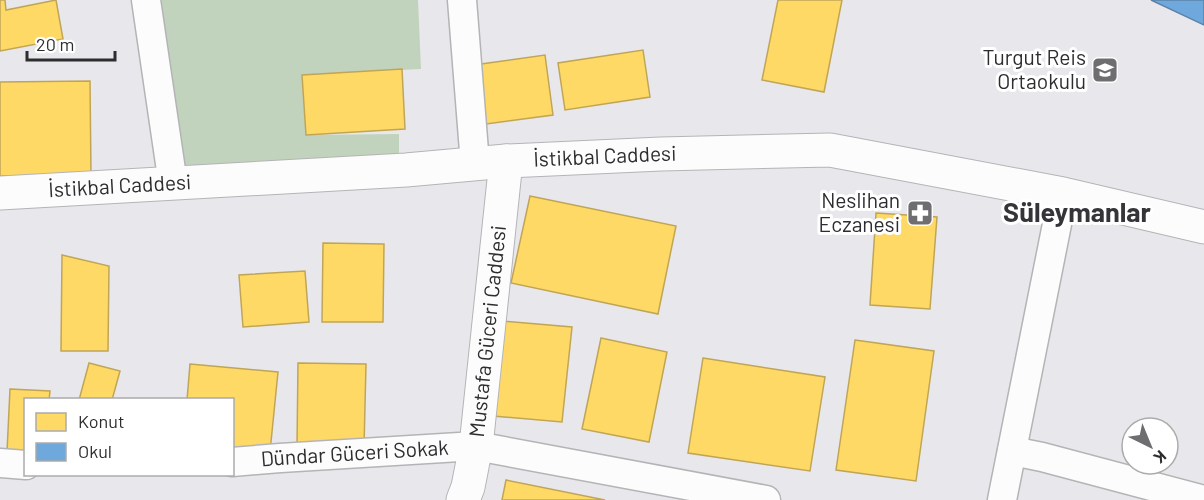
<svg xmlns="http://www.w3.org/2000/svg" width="1204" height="500" font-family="Barlow,sans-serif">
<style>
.green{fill:#c2d3bd}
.homes{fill:#ffd966;stroke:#c0a556;stroke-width:1.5}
.schools{fill:#6fa8dc;stroke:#5b83a8;stroke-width:1.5}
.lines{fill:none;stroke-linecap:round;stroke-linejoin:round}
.street-casing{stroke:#b4b4b7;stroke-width:31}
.secondary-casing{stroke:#b4b4b7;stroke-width:35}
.street{stroke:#fcfcfc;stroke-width:28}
.secondary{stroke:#fcfcfc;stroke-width:33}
.labels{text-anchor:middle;stroke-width:6;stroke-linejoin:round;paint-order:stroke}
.poi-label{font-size:21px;fill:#2d2d2f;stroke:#fff;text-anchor:end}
.street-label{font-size:21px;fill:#2d2d2f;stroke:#fff}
.district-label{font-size:27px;font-weight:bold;fill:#343439;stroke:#fff}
</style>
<rect width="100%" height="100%" fill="#e8e8ec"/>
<polygon class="green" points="156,0 418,0 421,69 302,75 306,135 399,134 399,160 162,170"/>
<g class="homes">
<polygon points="0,0 5,0 6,10 56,0 63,39 0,51"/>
<polygon points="778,0 842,0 824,92 762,80"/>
<polygon points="643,50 650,97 565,110 558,63"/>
<polygon points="545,55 553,115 479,125 474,65"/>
<polygon points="402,69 405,129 306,135 302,75"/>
<polygon points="90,81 91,175 0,176 0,82"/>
<polygon points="530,196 676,226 658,314 511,283"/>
<polygon points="876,213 937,217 930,309 870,305"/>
<polygon points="323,243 384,244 383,322 322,322"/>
<polygon points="62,255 109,266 108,351 61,351"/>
<polygon points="305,271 309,322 243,327 239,275"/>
<polygon points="502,321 572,327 562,422 493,416"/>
<polygon points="601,338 667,352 649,442 582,429"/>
<polygon points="855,340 934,351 916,481 836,470"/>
<polygon points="703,358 825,377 810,471 688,453"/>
<polygon points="89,363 120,371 112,400 79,400"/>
<polygon points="298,363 366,364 364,447 297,446"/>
<polygon points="190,364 278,372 270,452 232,449 232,400 187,400"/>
<polygon points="10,389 50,391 49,400 26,400 26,452 7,452"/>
<polygon points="506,480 605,500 502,500"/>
</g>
<polygon class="schools" points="1151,0 1204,0 1204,25"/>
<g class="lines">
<defs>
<g id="street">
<polyline points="146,0 173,184"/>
<polyline points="462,0 475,164"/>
<polyline points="1012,451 1042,457 1204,500"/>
<path id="s1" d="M 232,462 L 280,458 L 476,446 L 766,500"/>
<polyline points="0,463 26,465"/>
<polyline points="1002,500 1063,194"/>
</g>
<g id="secondary">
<path id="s2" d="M 0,193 L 406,170 L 506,161 L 661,154 L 830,150 L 1063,194 L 1204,227"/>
<path id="s3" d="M 463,500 L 468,487 L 476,446 L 506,161"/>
</g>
</defs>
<use href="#street" class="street-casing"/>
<use href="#secondary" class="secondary-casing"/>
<use href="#street" class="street"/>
<use href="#secondary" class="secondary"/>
</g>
<defs>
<symbol id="school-square" viewBox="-11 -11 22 22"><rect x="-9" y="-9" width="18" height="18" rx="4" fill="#6e6e71" stroke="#fff"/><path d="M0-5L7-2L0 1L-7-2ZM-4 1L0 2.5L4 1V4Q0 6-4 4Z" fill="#fff"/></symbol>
<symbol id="pharmacy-square" viewBox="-11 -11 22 22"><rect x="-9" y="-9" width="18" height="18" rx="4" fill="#6e6e71" stroke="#fff"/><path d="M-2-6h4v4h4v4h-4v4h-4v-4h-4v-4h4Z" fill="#fff"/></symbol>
</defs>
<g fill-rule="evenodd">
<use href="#school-square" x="1090" y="55" width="30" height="30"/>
<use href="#pharmacy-square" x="905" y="198" width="30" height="30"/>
</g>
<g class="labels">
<g class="poi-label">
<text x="1086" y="65">Turgut Reis<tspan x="1086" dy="24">Ortaokulu</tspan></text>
<text x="900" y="208">Neslihan<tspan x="900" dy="24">Eczanesi</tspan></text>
</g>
<g class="street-label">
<text dy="7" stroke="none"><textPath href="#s2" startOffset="606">İstikbal Caddesi</textPath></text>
<text dy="7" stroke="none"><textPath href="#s2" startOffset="120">İstikbal Caddesi</textPath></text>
<text dy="7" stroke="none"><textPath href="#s3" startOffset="171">Mustafa Güceri Caddesi</textPath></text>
<text dy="7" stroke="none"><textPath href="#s1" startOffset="123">Dündar Güceri Sokak</textPath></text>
</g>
<g class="district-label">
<text x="1077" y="222">Süleymanlar</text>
</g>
</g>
<rect x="24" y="398" width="210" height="78" fill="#ffffff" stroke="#ababac" stroke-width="1.5"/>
<rect x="36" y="413" width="30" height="18" fill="#ffd966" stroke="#ababac" stroke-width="1.5"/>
<text x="78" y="428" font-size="18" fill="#2d2d2f">Konut</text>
<rect x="36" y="443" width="30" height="18" fill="#6fa8dc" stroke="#ababac" stroke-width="1.5"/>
<text x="78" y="458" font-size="18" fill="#2d2d2f">Okul</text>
<g transform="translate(1150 446) rotate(137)"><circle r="28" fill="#ffffff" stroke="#ababac" stroke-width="1.5"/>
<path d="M0-4.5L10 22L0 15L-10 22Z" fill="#6e6e71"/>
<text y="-9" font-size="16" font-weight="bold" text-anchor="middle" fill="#2d2d2f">K</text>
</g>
<path d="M27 51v9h88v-9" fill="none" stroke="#2d2d2f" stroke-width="3"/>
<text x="36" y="51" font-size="18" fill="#2d2d2f" stroke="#ffffff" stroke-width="4.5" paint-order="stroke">20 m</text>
</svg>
